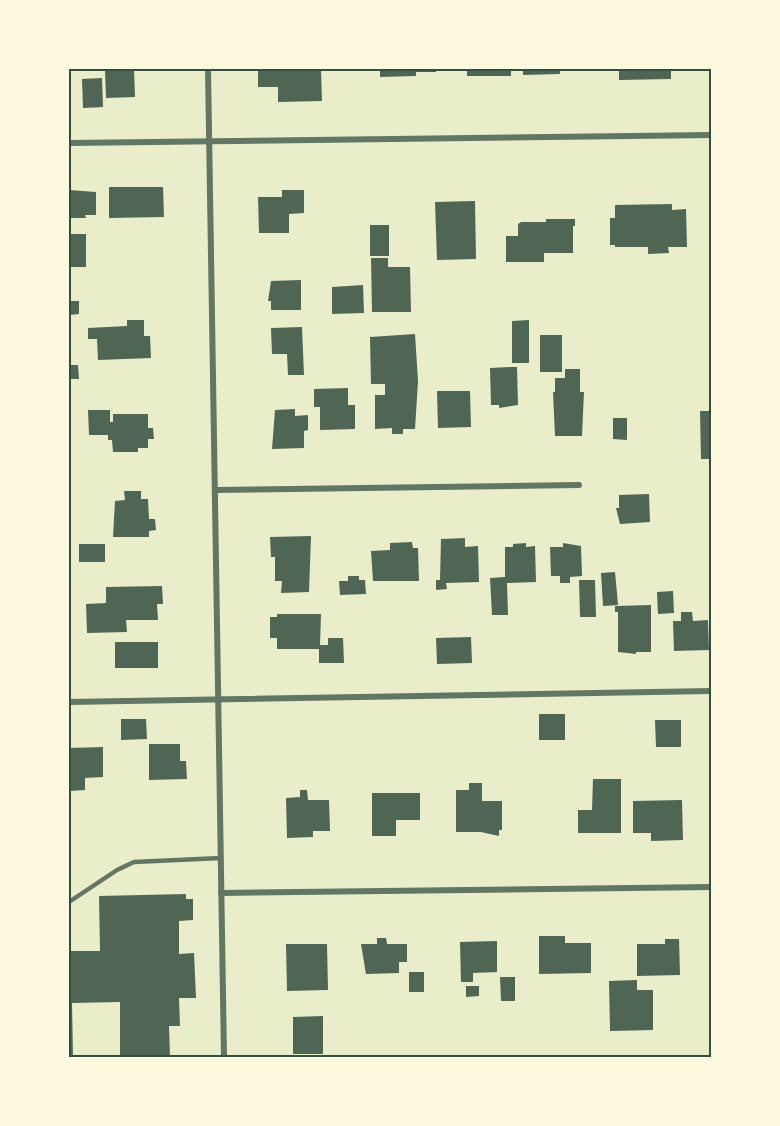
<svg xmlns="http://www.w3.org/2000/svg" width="780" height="1126" font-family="Karla,sans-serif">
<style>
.building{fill:#4f6655}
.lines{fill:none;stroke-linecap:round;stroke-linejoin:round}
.service{stroke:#617663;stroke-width:4.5}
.minor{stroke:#617663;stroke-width:6}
.neatline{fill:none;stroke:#344e41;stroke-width:2}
</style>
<rect width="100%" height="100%" fill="#e9edc9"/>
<g class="building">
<polygon points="105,69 134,69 135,97 106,98"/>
<polygon points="258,69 321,69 322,101 278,102 278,87 258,87"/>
<polygon points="380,69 436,69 436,72 416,72 416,76 380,77"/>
<rect x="467" y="69" width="44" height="7"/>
<polygon points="523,69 560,69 560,74 523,75"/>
<polygon points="619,69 671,69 671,79 619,80"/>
<polygon points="102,78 103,107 83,108 82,79"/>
<polygon points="109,187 163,187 164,217 109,218"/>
<polygon points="69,190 96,192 96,215 85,215 86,218 69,218"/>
<polygon points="282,190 304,190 304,213 289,214 289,233 259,233 258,197 282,197"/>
<polygon points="475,201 476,259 437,260 435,202"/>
<polygon points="672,204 672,210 686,209 687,247 668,247 669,253 648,254 648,247 615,247 615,245 610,245 610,218 615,218 615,205"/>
<polygon points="546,219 575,219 575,226 573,226 573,253 544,253 544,262 506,262 506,236 518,236 518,224 521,222 546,222"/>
<rect x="370" y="225" width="19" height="31"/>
<rect x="69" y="234" width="17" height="33"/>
<polygon points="371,258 388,258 388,267 410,267 411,312 372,312"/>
<polygon points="301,280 301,310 271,310 271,301 268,301 271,281"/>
<polygon points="363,285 364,313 332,314 332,287"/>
<polygon points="69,301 79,301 79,314 69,315"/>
<polygon points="127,320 144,320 144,336 150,336 151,358 98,360 97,339 88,339 88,328 127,326"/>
<polygon points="529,320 529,363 512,363 512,321"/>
<polygon points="302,327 304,375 288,375 287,354 272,354 271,328"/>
<polygon points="415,334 418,381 415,429 403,429 403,434 392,434 392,428 375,429 375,395 385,395 385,384 371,384 370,337"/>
<rect x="540" y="335" width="22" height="37"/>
<polygon points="69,365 78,365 79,379 69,379"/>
<polygon points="509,367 517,367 518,405 499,408 499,405 491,405 490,368"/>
<polygon points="565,369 580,369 580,392 584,392 582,436 555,436 553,392 555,392 555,378 565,378"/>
<polygon points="348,388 348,405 355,405 355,429 320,430 320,407 314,407 314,389"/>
<polygon points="437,391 470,391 471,427 438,428"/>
<polygon points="295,409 295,416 308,415 308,430 304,431 304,448 272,449 275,410"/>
<polygon points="88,410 110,410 110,422 113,422 113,414 148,414 148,428 153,428 154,439 148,439 148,448 138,448 138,452 113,452 112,440 108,440 108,435 89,435"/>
<polygon points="700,411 711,411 711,459 701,459"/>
<polygon points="613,418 627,418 627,440 613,439"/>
<polygon points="124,491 141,491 141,499 148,499 149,519 155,519 156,530 149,531 149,537 113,537 115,501 125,500"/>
<polygon points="649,494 650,522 620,524 616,508 619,508 619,495"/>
<polygon points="311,536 309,592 281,593 282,581 275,581 275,557 271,557 270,537"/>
<polygon points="465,538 465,547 478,546 479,582 446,583 447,589 436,590 436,580 440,580 441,539"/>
<polygon points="412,542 413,548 418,548 419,581 373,581 371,551 390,550 390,543"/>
<polygon points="526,543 526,547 535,546 536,582 507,583 508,615 492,615 490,578 505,577 505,547 513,547 513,544"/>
<polygon points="563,543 581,546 582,576 570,577 570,583 560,583 560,576 551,576 550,547 563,547"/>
<rect x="79" y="544" width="26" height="18"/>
<polygon points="615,572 618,605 603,606 601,573"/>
<polygon points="348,576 359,576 359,580 365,580 366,594 340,595 339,581 348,581"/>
<polygon points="579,580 595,580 596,617 580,617"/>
<polygon points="162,586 163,604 157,604 158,620 126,620 127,632 87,633 86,604 106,603 106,587"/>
<polygon points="673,591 674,613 658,614 657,592"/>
<polygon points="651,605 651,652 636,652 636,654 618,652 618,612 615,612 615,606"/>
<polygon points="681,612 692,612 693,621 708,620 709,650 674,651 673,621 681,621"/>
<polygon points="277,614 321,614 320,645 328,645 328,638 343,638 344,663 319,663 319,649 277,649 277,638 270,638 270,617 277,617"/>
<polygon points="471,637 472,663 437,664 436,638"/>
<rect x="115" y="642" width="43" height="26"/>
<rect x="539" y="714" width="26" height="26"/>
<polygon points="121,719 146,719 147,739 121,740"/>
<polygon points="655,720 681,720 681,747 656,747"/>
<polygon points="149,744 180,744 180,761 186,761 187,779 149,780"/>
<polygon points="103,747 103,777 85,778 85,790 69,791 69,748"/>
<polygon points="593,779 621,779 621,833 578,833 578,810 592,810"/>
<polygon points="469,783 482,783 482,801 502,801 502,830 499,830 499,836 481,832 456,832 456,790 469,790"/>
<polygon points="300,790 307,790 308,800 329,800 330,831 313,831 313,837 287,838 286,798 300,797"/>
<polygon points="372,793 420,793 420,820 396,820 396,836 372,836"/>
<polygon points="682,800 683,840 651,841 651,833 633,833 633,801"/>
<polygon points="186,894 186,899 193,899 193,920 179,921 179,954 194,953 196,998 179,998 180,1026 169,1026 170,1057 120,1057 120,1002 72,1003 73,1057 69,1057 69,951 100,951 99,896"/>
<polygon points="539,936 565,936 565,943 591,943 591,973 539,974"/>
<polygon points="377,938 386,938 387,944 407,944 407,962 399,962 399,973 366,974 361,944 377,944"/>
<polygon points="665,939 679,939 680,975 637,976 637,944 665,944"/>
<polygon points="497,941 497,972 473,973 473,982 461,982 460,942"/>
<polygon points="286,944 327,944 328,990 287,991"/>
<rect x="409" y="972" width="15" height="20"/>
<polygon points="500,977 515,977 515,1001 501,1001"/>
<polygon points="637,980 637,990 653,990 653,1030 610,1031 609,981"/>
<polygon points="466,986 479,986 479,996 466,997"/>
<polygon points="323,1016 323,1054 293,1054 293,1017"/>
</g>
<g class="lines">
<polyline class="service" points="69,902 117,870 134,862 221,858"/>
<g class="minor">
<polyline points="208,69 224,1057"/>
<polyline points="69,143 711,135"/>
<polyline points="215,490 579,485"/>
<polyline points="69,702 711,691"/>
<polyline points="221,893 711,887"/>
</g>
</g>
<rect width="780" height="1126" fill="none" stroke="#fefae0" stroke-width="141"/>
<rect x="70" y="70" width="640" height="986" class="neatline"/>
</svg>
